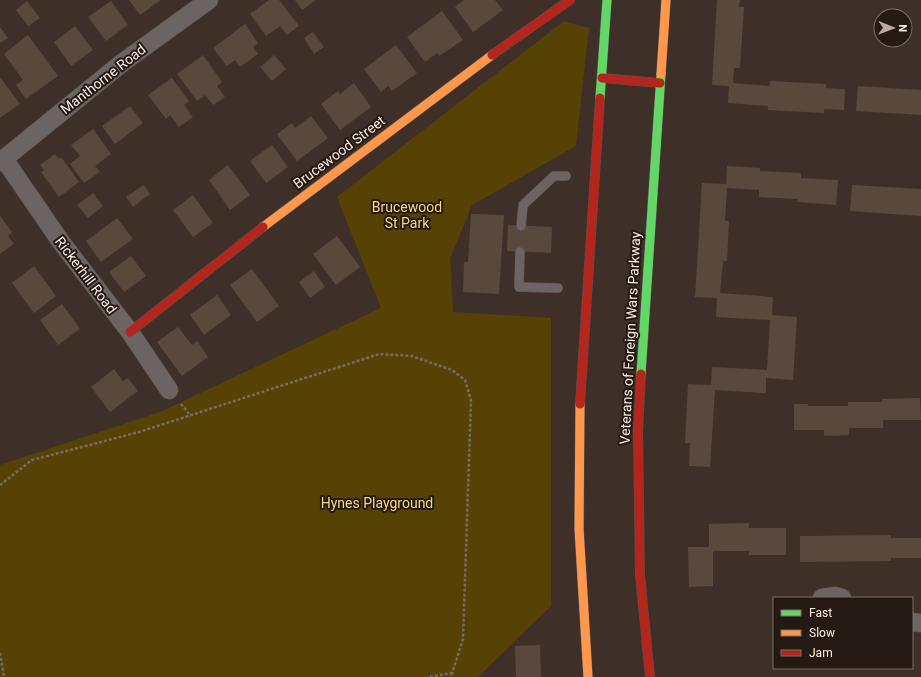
<svg xmlns="http://www.w3.org/2000/svg" width="921" height="677" font-family="Roboto,sans-serif">
<style>
.green{fill:#574206}
.building{fill:#58493c}
.lines{fill:none;stroke-linecap:round;stroke-linejoin:round}
.lane-casing{stroke:#5b4f49;stroke-width:10}
.street-casing{stroke:#5b4f49;stroke-width:19}
.fast-casing{stroke:#5b4f49;stroke-width:10}
.slow-casing{stroke:#5b4f49;stroke-width:10}
.jam-casing{stroke:#5b4f49;stroke-width:10}
.path{stroke:#726b67;stroke-width:2.5;stroke-dasharray:3 2;stroke-linecap:butt}
.lane{stroke:#6b6462;stroke-width:9}
.street{stroke:#6b6462;stroke-width:18}
.fast{stroke:#63d668;stroke-width:9}
.slow{stroke:#ff974d;stroke-width:9}
.jam{stroke:#b3261e;stroke-width:9}
.labels{text-anchor:middle;stroke-width:4;stroke-linejoin:round;paint-order:stroke}
.street-label{font-size:14px;fill:#feede5;stroke:#241913}
.park-label{font-size:14px;fill:#fcd77c;stroke:#241913}
</style>
<rect width="100%" height="100%" fill="#3e3029"/>
<polygon class="green" points="564,21 589,28 576,146 472,205 450,259 453,312 551,318 551,606 478,677 0,677 0,465 160,412 381,308 337,197"/>
<g class="building">
<polygon points="129,0 161,0 140,15"/>
<polygon points="269,0 279,0 299,26 287,35 280,26 266,36 250,14"/>
<polygon points="295,0 316,0 302,10"/>
<polygon points="464,0 495,0 503,10 473,32 455,7"/>
<polygon points="717,0 740,0 739,7 744,7 740,68 734,68 733,83 770,86 770,81 826,84 826,88 845,89 844,110 824,109 824,113 768,110 768,106 728,103 729,86 712,85"/>
<polygon points="27,1 40,18 28,26 16,10"/>
<polygon points="111,1 128,25 106,41 88,17"/>
<polygon points="442,11 463,40 439,56 437,53 425,62 407,37"/>
<polygon points="245,24 258,43 253,47 258,54 240,67 235,60 227,66 213,48"/>
<polygon points="75,26 93,50 71,66 54,42"/>
<polygon points="0,27 8,38 0,43"/>
<polygon points="313,32 324,47 314,54 304,38"/>
<polygon points="28,35 58,76 26,99 16,85 23,80 4,54"/>
<polygon points="396,45 417,73 392,91 388,86 381,92 364,69"/>
<polygon points="203,55 222,82 217,86 225,97 213,105 205,95 197,101 177,74"/>
<polygon points="274,55 286,69 272,81 260,67"/>
<polygon points="0,77 20,104 0,118"/>
<polygon points="172,78 189,101 184,105 193,117 179,127 170,115 166,119 148,95"/>
<polygon points="354,83 371,107 340,130 321,104 338,91 340,94"/>
<polygon points="858,86 921,90 921,115 856,111"/>
<polygon points="130,106 143,123 115,144 102,126"/>
<polygon points="311,116 328,138 297,161 277,134 292,123 295,128"/>
<polygon points="93,129 111,154 95,166 100,172 84,183 70,164 80,156 71,145"/>
<polygon points="272,145 288,167 266,183 250,161"/>
<polygon points="55,154 59,159 61,157 79,182 59,197 41,172 44,170 40,165"/>
<polygon points="228,165 250,195 230,210 209,180"/>
<polygon points="727,166 760,168 760,171 801,173 801,178 838,180 836,205 797,202 798,199 759,197 759,190 727,188 725,221 729,221 727,261 723,261 720,293 773,297 772,315 797,317 793,380 766,378 766,393 715,390 710,467 689,466 690,443 685,443 688,384 711,385 712,367 767,370 770,320 716,317 717,298 695,297 702,183 726,184"/>
<polygon points="144,185 150,194 133,207 126,197"/>
<polygon points="852,185 921,189 921,216 850,211"/>
<polygon points="93,193 103,206 88,218 77,205"/>
<polygon points="193,195 213,223 193,237 173,210"/>
<polygon points="471,214 504,215 499,294 463,292 464,262 468,262"/>
<polygon points="0,216 12,232 8,236 14,244 0,254"/>
<polygon points="117,218 133,239 101,262 86,241"/>
<polygon points="508,225 552,227 551,253 507,251"/>
<polygon points="337,236 360,267 336,285 313,254"/>
<polygon points="131,256 146,276 124,292 109,272"/>
<polygon points="34,266 56,296 34,313 12,283"/>
<polygon points="252,269 279,306 257,322 230,285"/>
<polygon points="314,271 325,287 310,298 299,282"/>
<polygon points="217,295 231,315 204,335 190,315"/>
<polygon points="62,304 80,329 58,345 40,320"/>
<polygon points="178,327 192,345 197,341 208,357 182,376 157,342"/>
<polygon points="114,369 123,381 128,378 138,391 110,412 91,387"/>
<polygon points="920,398 921,420 883,420 883,428 849,428 849,435 824,436 824,430 794,430 794,404 808,404 808,406 848,406 848,402 882,402 882,399"/>
<polygon points="749,523 749,528 786,528 786,555 749,555 749,551 713,551 713,586 689,587 688,547 709,547 709,524"/>
<polygon points="891,535 891,538 921,538 921,558 891,558 891,561 800,562 800,536"/>
<polygon points="540,645 541,677 516,677 515,646"/>
</g>
<g class="lines">
<defs>
<g id="lane">
<polyline points="521,226 523,205 554,176 566,176"/>
<polyline points="520,252 519,287 558,288"/>
</g>
<g id="street">
<polyline points="4,159 61,242 130,332 169,390"/>
<polyline points="0,162 122,63 209,0"/>
<polyline points="822,598 836,596 842,598"/>
<polyline points="912,622 921,623"/>
</g>
<g id="fast">
<polyline points="600,98 607,0"/>
<polyline points="641,374 661,74"/>
</g>
<g id="slow">
<polyline points="661,74 666,0"/>
<polyline points="263,227 492,55"/>
<polyline points="580,404 579,529 588,677"/>
</g>
<g id="jam">
<polyline points="492,55 570,0"/>
<polyline points="602,78 660,83"/>
<polyline points="130,332 263,227"/>
<polyline points="641,374 638,430 640,575 650,677"/>
<polyline points="580,404 600,98"/>
</g>
</defs>
<use href="#lane" class="lane-casing"/>
<use href="#street" class="street-casing"/>
<use href="#fast" class="fast-casing"/>
<use href="#slow" class="slow-casing"/>
<use href="#jam" class="jam-casing"/>
<g class="path">
<polyline points="181,404 191,416"/>
<polyline points="0,485 32,460 139,432 379,354 412,356 452,370 465,380 471,400 463,639 451,677"/>
<polyline points="0,653 4,677"/>
<polyline points="430,677 451,673"/>
</g>
<use href="#lane" class="lane"/>
<use href="#street" class="street"/>
<use href="#fast" class="fast"/>
<use href="#slow" class="slow"/>
<use href="#jam" class="jam"/>
</g>
<g class="labels">
<g class="street-label">
<text transform="translate(103 79) rotate(-38)" y="5">Manthorne Road</text>
<text transform="translate(339 152) rotate(-37)" y="5">Brucewood Street</text>
<text transform="translate(86 275) rotate(53)" y="5">Rickerhill Road</text>
<text transform="translate(630 338) rotate(-87)" y="5">Veterans of Foreign Wars Parkway</text>
</g>
<g class="park-label">
<text x="407" y="212">Brucewood<tspan x="407" dy="16">St Park</tspan></text>
<text x="377" y="508">Hynes Playground</text>
</g>
</g>
<rect x="773" y="597" width="140" height="72" fill="#241913" stroke="#7b6e67"/>
<rect x="781" y="610" width="20" height="6" fill="#63d668" stroke="#7b6e67"/>
<text x="809" y="617" font-size="12" fill="#feede5">Fast</text>
<rect x="781" y="630" width="20" height="6" fill="#ff974d" stroke="#7b6e67"/>
<text x="809" y="637" font-size="12" fill="#feede5">Slow</text>
<rect x="781" y="650" width="20" height="6" fill="#b3261e" stroke="#7b6e67"/>
<text x="809" y="657" font-size="12" fill="#feede5">Jam</text>
<g transform="translate(893 28) rotate(91)"><circle r="19" fill="#241913" stroke="#7b6e67"/>
<path d="M0-3L7 15L0 10L-7 15Z" fill="#bbaba3"/>
<text y="-6" font-size="11" font-weight="bold" text-anchor="middle" fill="#feede5">N</text>
</g>
</svg>
